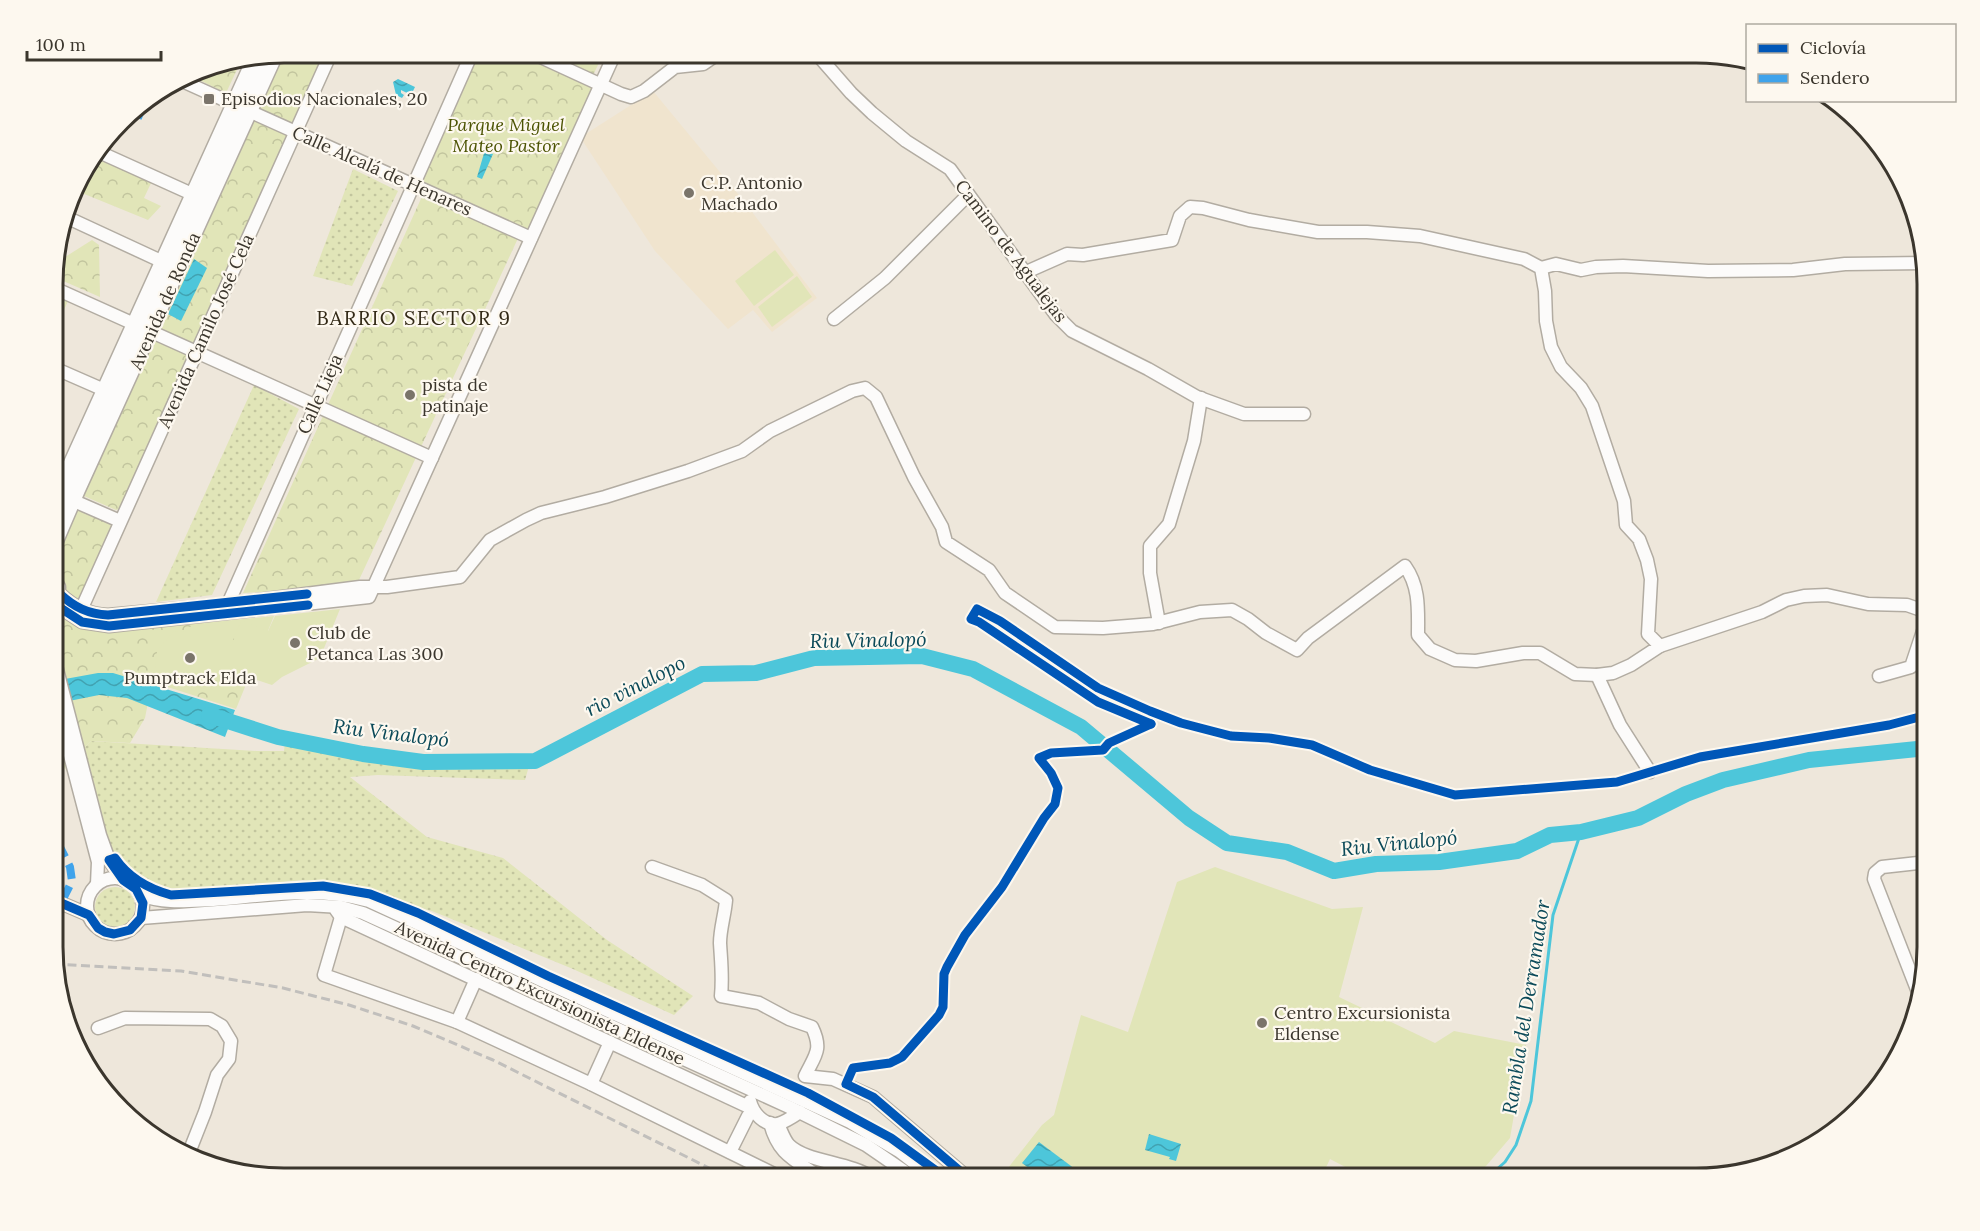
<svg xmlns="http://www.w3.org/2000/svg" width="1980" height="1231" font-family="Lora,serif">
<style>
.built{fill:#f0e4ce}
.grass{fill:url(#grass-dots)}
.park{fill:url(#park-crowns)}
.garden{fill:url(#garden-furrows)}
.pitch{fill:#e1e5b8}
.water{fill:url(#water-waves)}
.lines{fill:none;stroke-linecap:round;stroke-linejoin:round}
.stream{stroke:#4dc6da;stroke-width:3}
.river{stroke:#4dc6da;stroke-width:16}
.minor-casing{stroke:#b2aca2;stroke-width:15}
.minor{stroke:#fcfbfa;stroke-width:12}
.rail{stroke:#c1bfbc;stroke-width:3;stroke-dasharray:9 4.5;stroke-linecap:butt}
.quiet{stroke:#3fa3eb;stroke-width:8;stroke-dasharray:15 8;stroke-linecap:butt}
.cycleway-casing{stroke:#fdf8ef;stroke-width:13}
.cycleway{stroke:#0057b8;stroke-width:9}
.poi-dot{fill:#7a746a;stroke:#fdf8ef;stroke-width:2}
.labels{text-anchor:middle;stroke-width:4.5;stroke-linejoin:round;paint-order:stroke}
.poi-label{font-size:18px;fill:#3b362d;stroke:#fdf8ef;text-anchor:start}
.park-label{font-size:18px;font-style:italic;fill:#4b5302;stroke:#fdf8ef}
.street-label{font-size:18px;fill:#3b362d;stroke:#fdf8ef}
.neighbourhood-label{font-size:20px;letter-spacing:1.5px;fill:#322916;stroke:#fdf8ef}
.water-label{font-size:20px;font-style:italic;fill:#0a4958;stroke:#fdf8ef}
.rim{fill:none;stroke:#3b362d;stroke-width:3}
</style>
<defs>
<pattern id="grass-dots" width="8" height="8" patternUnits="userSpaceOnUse" patternTransform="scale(1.5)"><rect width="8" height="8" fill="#e1e5b8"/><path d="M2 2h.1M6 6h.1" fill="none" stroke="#c2c59e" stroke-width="1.8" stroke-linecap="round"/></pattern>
<pattern id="park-crowns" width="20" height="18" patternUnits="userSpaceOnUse" patternTransform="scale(1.5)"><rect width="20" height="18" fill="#e1e5b8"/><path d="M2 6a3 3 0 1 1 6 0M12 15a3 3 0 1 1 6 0" fill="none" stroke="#c2c59e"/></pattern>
<pattern id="garden-furrows" width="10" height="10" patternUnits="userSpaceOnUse" patternTransform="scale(1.5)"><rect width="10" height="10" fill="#e1e5b8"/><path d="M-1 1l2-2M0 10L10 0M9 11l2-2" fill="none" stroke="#c2c59e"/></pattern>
<pattern id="water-waves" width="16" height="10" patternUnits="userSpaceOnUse" patternTransform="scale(1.5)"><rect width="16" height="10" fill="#4dc6da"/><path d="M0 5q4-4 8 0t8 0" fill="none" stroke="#41a2b1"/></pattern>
</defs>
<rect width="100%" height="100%" fill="#eee7db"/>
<polygon class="built" points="653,91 743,200 817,298 772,332 753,310 728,329 655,251 582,140 584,135"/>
<g class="grass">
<polygon points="353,169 398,191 352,286 313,276"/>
<polygon points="254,385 299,409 212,595 156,602"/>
<polygon points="91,741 257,751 284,751 285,742 409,764 529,766 525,780 378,775 350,777 427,837 503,858 607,940 693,996 674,1015 573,969 432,911 303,880 199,891 158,887 123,869 65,768"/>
<circle cx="115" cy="907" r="20"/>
</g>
<g class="park">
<polygon points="282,53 326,53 294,123 291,124 259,110 258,107"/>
<polygon points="472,53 604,53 591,79 600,84 531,238 520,234 359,580 360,587 243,593 424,192 412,186"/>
<polygon points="241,61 226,93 189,75 196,70"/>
<polygon points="252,119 287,133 288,136 195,342 190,343 161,329 159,324"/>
<polygon points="96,156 152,181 144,198 161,206 148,220 77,191 87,168"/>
<polygon points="92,240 99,245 100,297 54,277 54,264"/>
<polygon points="153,339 189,353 189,357 120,509 116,510 84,496 84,489"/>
<path d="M 78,510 L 110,523 L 111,527 L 80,599 L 77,601 C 73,599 68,596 65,592 C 49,568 62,530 78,510 Z"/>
<polygon points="274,616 236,709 152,682 145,718 130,743 91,741 65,768 54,761 54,622 61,618 85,629 109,632"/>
</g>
<polygon class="garden" points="54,294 68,301 63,312 57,310"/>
<g class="pitch">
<path d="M 299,53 L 314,53 L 310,63 C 303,64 301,62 297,58 Z"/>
<polygon points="775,250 794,275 754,306 735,281"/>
<polygon points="797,276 812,297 772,327 758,307"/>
<polygon points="340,609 320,658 282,677 272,685 248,677 242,691 216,680 210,690 183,684 155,670 157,651 173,632 186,631 191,626 237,620 239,624 228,653 242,620 268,631 275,616"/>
<polygon points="1215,867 1332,909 1363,907 1339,997 1435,1043 1454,1031 1526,1045 1510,1138 1486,1166 1470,1178 1353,1178 1351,1170 1330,1159 1321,1178 1022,1178 1008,1168 1042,1125 1054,1115 1081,1015 1128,1032 1177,882"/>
</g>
<g class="water">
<polygon points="398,79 415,87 411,95 401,90 401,93 404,95 402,98 396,95 393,82"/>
<polygon points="485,150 493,154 482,179 477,177"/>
<polygon points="194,259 207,268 181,321 168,314"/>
<polygon points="98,673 113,673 235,710 225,737 127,698 99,695 54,704 54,681"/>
<polygon points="1149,1134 1181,1144 1176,1161 1169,1159 1170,1157 1145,1150"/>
<polygon points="1039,1142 1087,1178 1042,1178 1022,1163"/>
</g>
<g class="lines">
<polyline class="stream" points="1487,1178 1505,1162 1516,1145 1531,1101 1553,915 1581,832"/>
<polyline class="river" points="209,715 278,737 363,754 423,762 535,761 702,674 756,673 814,658 922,656 973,669 1081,727 1189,818 1227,843 1287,852 1334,871 1376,864 1439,862 1517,851 1550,835 1581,832 1638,818 1686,794 1723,780 1809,760 1927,748"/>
<defs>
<g id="minor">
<polyline points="532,53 621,94 631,97 644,91 675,67 703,64 719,53"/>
<polyline points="816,53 851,93 872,113 906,141 950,169 1056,315 1072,331 1148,369 1197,397 1244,414 1304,414"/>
<polyline points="180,80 531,238"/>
<polyline points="99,152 192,194"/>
<polyline points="66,217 161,261"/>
<polyline points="1541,268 1556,264 1581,270 1596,267 1623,266 1708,271 1793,270 1845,264 1925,263"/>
<polyline points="54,288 432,458"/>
<polyline points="834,319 885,278 968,195"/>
<polyline points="54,368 102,389"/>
<polyline points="54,498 253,59"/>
<polyline points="74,501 120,521"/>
<polyline points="54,521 264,56"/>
<polyline points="54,548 79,490 277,54"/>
<polyline points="54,578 59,587 58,601"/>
<path d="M 60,594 C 74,607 88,614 108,615 L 228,604 L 360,587 L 387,587 L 460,577 L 490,540 L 526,520 L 541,513 L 605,497 L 688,471 L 742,451 L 770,431 L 852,391 L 865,388 L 876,397 L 914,477 L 942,527 L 946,542 L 989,570 L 1005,593 L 1055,627 L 1103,628 L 1153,624 L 1200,612 L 1232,610 L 1248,619 L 1266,633 L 1297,650 L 1308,638 L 1405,566 C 1420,587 1418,610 1418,635 L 1430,649 L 1455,660 L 1476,661 L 1523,653 L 1540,653 L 1575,674 L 1597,675 L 1613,673 L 1631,665 L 1660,646 L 1648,634 L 1651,579 L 1647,560 L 1639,539 L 1626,525 L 1624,501 L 1592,406 L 1581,388 L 1561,367 L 1551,347 L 1546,321 L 1545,291 L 1541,268 L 1524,259 L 1420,236 L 1367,232 L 1318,232 L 1249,220 L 1203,208 L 1190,207 L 1180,216 L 1172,240 L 1083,255 L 1067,254 L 1024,273"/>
<polyline points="228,604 472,53"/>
<polyline points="56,605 82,622 109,626 369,597 615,53"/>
<polyline points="81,610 331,53"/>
<polyline points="1159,623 1150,573 1150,546 1169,524 1194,441 1201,398"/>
<polyline points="1660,646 1762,612 1786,600 1804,596 1827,595 1868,604 1907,605 1927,612"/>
<polyline points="54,658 100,835 109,860 123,880"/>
<polyline points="1597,675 1620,725 1650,772"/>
<polyline points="1879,676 1911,667 1927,619"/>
<polyline points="54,694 98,862 97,884"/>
<path d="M 652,867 L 702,885 L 726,900 C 725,914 720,929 720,943 C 721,961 723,977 721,996 L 759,1003 L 789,1019 L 812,1027 C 823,1050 815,1055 805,1076 L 833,1079 L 873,1097 L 968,1178"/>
<circle cx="115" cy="906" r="28"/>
<path d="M 140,895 C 165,904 187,901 213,900 C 265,896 318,886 369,901 L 850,1122 L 899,1151 L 934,1178"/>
<polyline points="54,900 89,915"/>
<polyline points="336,910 341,917 751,1108"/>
<polyline points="341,917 324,975 457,1022 591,1084 782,1178"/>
<polyline points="141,918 307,905 341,907 363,913 789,1107 866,1145 914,1178"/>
<polyline points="1920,997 1874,879 1875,873 1882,867 1927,862"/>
<polyline points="457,1022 476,979"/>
<polyline points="98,1028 125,1018 210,1019 222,1026 231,1041 229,1059 217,1075 205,1112 188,1155"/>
<polyline points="591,1084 610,1042"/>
<path d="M 750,1101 C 753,1113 764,1126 778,1124 C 785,1122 794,1116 800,1112"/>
<path d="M 770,1123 C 778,1154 793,1159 818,1176 L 819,1178"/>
<path d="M 778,1124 C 781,1130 784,1140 789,1145 C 806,1162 850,1162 873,1178"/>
<polyline points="730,1152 748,1116 753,1111"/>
<polyline points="799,1178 804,1167"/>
</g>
</defs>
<use href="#minor" class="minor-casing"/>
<use href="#minor" class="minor"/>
<polyline class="rail" points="54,964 181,971 283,988 349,1005 413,1026 493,1060 729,1178"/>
<g class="quiet">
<polyline points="183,81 184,77"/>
<polyline points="131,111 143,116"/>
<polyline points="54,821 60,847 70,867 72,881 63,899"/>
</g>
<defs>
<g id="cycleway">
<path d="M 60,594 C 74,607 88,614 108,615 L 307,594"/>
<polyline points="56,605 82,622 109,626 308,605"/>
<polyline points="1151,724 1098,702 979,622 971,619 977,609 1000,621 1098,688 1150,711 1181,723 1231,736 1269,738 1312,745 1370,770 1455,795 1617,782 1700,757 1889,725 1927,715"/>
<path d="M 54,900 L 89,915 L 98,928 L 105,932 L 114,934 L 130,930 L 141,918 L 143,903 L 136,889 L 123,880 L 109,860 L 115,858 C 128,877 149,889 171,895 L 323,886 L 370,894 L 418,913 L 548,976 L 808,1093 L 891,1138 L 946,1178"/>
<polyline points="968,1178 873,1097 846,1084 853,1068 890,1063 902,1057 939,1015 943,1007 944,974 947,967 965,935 1002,887 1044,818 1055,804 1058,788 1051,773 1039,758 1051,753 1103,750 1109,743 1151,724"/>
</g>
</defs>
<use href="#cycleway" class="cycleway-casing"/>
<use href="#cycleway" class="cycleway"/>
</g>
<g class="poi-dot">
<rect x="203" y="93" width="12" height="12" rx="3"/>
<circle cx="689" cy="193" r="6"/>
<circle cx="410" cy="395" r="6"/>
<circle cx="295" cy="643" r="6"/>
<circle cx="190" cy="658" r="6"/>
<circle cx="1262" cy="1023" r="6"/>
</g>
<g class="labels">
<g class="poi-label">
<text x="221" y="105">Episodios Nacionales, 20</text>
<text x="701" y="189">C.P. Antonio<tspan x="701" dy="21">Machado</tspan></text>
<text x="422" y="391">pista de<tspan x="422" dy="21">patinaje</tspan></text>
<text x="307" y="639">Club de<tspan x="307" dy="21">Petanca Las 300</tspan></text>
<text x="190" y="684" text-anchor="middle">Pumptrack Elda</text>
<text x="1274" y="1019">Centro Excursionista<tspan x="1274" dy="21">Eldense</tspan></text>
</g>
<g class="park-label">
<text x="506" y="131">Parque Miguel<tspan x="506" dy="21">Mateo Pastor</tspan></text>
</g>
<g class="street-label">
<text transform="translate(382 171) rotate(24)" y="6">Calle Alcalá de Henares</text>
<text transform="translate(1011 251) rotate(53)" y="6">Camino de Agualejas</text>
<text transform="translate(165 301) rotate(-66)" y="6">Avenida de Ronda</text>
<text transform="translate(206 331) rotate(-66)" y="6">Avenida Camilo José Cela</text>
<text transform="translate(320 394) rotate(-66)" y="6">Calle Lieja</text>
<text transform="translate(540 993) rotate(25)" y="6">Avenida Centro Excursionista Eldense</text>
</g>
<g class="neighbourhood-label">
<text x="414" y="325">BARRIO SECTOR 9</text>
</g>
<g class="water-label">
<text transform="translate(868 640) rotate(-1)" y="7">Riu Vinalopó</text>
<text transform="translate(635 686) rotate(-27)" y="7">rio vinalopo</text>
<text transform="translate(391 733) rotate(7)" y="7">Riu Vinalopó</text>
<text transform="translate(1399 843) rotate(-6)" y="7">Riu Vinalopó</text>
<text transform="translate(1526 1007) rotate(-81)" y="7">Rambla del Derramador</text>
</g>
</g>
<path d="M0 0H1980V1231H0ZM284 63H1696A221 221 0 0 1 1917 284V947A221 221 0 0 1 1696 1168H284A221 221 0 0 1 63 947V284A221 221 0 0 1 284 63Z" fill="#fdf8ef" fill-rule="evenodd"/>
<path class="rim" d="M284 63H1696A221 221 0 0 1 1917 284V947A221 221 0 0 1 1696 1168H284A221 221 0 0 1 63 947V284A221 221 0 0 1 284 63Z"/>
<rect x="1746" y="24" width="210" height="78" fill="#fdf8ef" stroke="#afaaa1" stroke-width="1.5"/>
<rect x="1758" y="44" width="30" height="9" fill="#0057b8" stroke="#afaaa1" stroke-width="1.5"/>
<text x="1800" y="54" font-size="18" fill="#3b362d">Ciclovía</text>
<rect x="1758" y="74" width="30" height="9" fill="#3fa3eb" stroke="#afaaa1" stroke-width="1.5"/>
<text x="1800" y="84" font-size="18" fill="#3b362d">Sendero</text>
<path d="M27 51v9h134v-9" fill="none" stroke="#3b362d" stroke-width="3"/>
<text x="36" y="51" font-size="18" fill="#3b362d" stroke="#fdf8ef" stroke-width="4.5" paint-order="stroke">100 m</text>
</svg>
